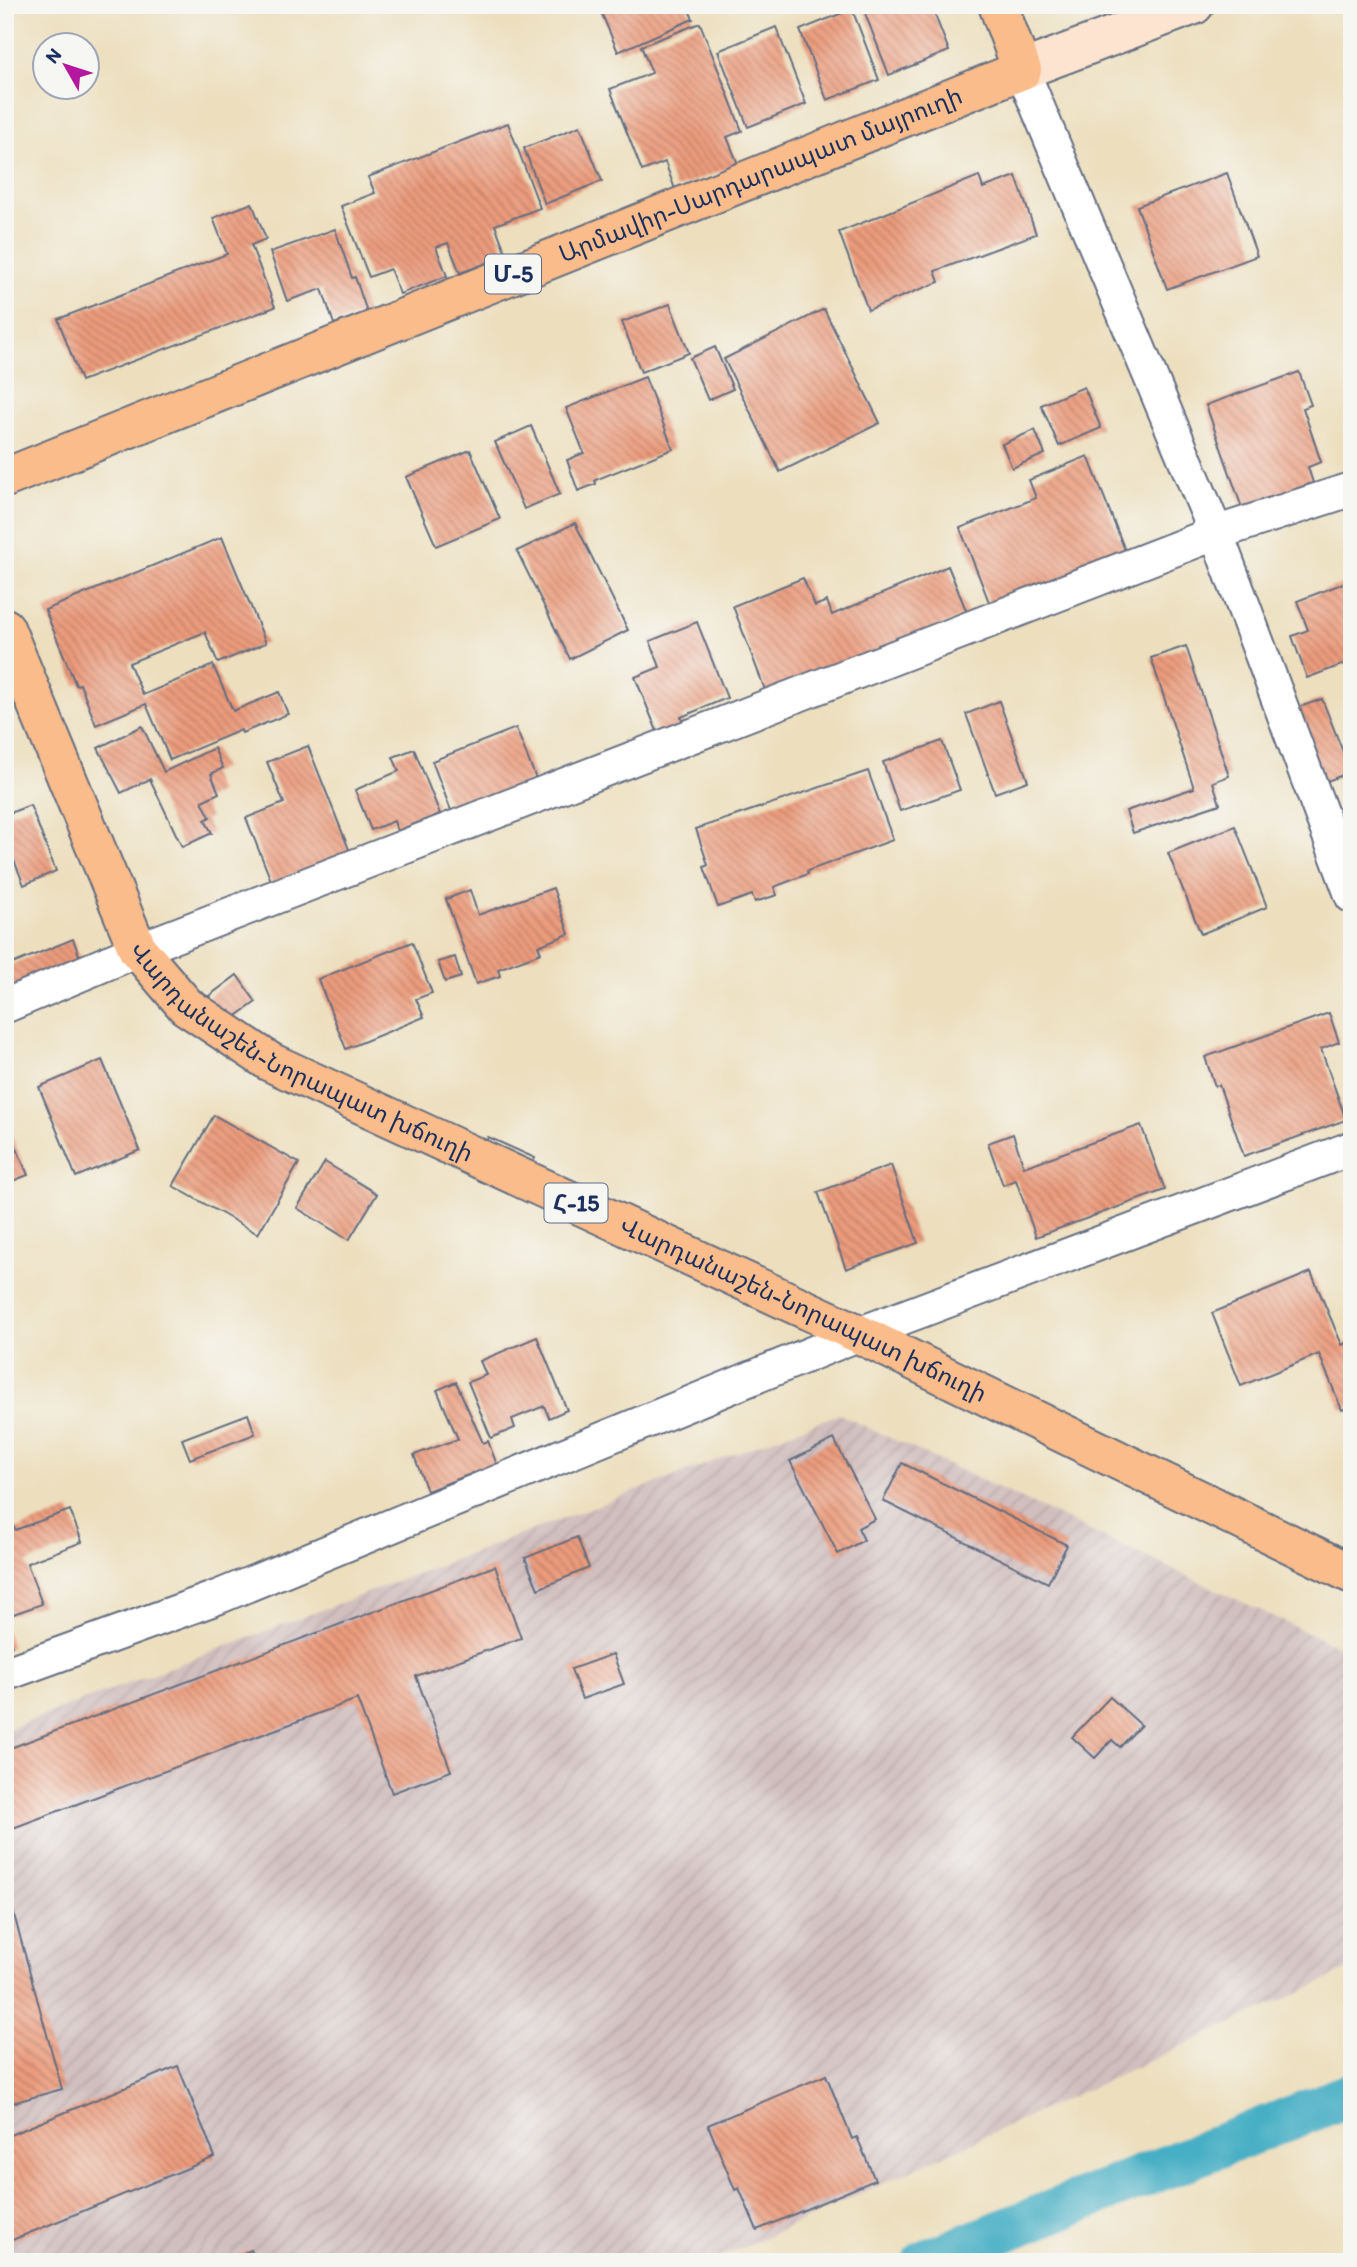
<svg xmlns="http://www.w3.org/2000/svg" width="1357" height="2267" font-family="Itim,'Noto Sans Armenian',sans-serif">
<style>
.industrial{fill:url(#industrial-furrows)}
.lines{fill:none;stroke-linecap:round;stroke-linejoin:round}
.canal{stroke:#46afc5;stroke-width:44}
.building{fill:url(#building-back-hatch)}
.street-casing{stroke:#646d80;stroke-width:37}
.secondary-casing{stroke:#646d80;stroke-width:42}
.primary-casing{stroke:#646d80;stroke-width:42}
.highway-casing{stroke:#646d80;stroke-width:42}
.street{stroke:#fff;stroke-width:33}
.secondary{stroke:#fde4d0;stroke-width:38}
.primary{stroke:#f9bc8a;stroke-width:38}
.highway{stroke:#f9bc8a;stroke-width:38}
.labels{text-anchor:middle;stroke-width:7;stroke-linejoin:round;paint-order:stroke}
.shield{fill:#f6f6f2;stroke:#5d6b8a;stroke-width:2}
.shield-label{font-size:23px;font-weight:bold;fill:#1b2f5e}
.street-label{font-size:24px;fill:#1b2f5e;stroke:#f6f6f2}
</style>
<defs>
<pattern id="industrial-furrows" width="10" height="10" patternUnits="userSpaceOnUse" patternTransform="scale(1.75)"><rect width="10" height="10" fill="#d1bfbf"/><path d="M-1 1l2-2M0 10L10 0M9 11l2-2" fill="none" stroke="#b3a4a7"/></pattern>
<pattern id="building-back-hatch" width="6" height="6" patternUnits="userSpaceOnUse" patternTransform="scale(1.75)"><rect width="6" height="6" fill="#ec9b7c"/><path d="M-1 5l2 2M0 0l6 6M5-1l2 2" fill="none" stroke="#be7f69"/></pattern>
</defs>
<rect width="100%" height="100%" fill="#f6f6f2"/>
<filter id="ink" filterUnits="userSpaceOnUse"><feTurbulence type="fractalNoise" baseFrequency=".0143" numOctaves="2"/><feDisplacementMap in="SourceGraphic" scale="14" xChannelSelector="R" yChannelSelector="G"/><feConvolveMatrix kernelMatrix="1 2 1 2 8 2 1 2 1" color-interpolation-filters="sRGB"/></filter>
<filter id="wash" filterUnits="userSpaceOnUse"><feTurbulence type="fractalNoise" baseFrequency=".00686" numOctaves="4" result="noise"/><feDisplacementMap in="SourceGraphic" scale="28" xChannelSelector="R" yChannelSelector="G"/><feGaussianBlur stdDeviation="1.57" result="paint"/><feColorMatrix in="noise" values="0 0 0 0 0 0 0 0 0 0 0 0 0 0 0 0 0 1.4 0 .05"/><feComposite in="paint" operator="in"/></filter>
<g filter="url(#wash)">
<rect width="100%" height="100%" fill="#eddfbe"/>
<polygon class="industrial" points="839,1414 1352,1653 1352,1968 711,2262 5,2262 5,1730"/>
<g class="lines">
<polyline class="canal" points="924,2262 1352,2094"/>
</g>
<g id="blocks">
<g class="building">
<polygon points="598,5 687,5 693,19 618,52"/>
<polygon points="868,5 931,5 949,51 889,75 863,8"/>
<polygon points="1050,5 1067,5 1052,11"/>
<polygon points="852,9 879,80 827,100 800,30"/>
<polygon points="700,23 742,131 727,137 738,164 675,189 665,162 642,171 610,89 652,73 641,46"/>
<polygon points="776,27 806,104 748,127 718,51"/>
<polygon points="508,123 540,208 495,225 507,256 460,273 448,243 436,247 447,276 400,294 390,269 369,277 341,206 375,193 368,177"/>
<polygon points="580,126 602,181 545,204 524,148"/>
<polygon points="1227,173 1257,256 1167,289 1137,206"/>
<polygon points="979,176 983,188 1016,176 1036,234 935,271 939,282 868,310 839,232"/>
<polygon points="252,203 266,239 251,245 275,307 81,381 58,319 227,254 213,218"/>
<polygon points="335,229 352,278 355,277 367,312 334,324 322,289 287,301 270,252"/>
<polygon points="670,304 689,353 641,372 622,322"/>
<polygon points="824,309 880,423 780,472 724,359"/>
<polygon points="715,347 733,389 708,400 690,358"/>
<polygon points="1299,372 1311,405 1303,408 1321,462 1308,467 1313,483 1242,508 1206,405"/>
<polygon points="645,377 673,449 595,480 596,484 578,491 567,460 584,453 566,408"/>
<polygon points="1084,387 1101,428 1059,446 1041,405"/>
<polygon points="531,426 560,494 524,509 495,442"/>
<polygon points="1035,430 1045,454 1012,468 1002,444"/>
<polygon points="470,450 500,519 436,546 406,477"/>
<polygon points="1088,456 1126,553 991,607 960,528 1036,498 1029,480"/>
<polygon points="575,523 628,630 570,659 517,551"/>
<polygon points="222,537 266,643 218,663 205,632 129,663 143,695 213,665 233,711 279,692 288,714 242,733 241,730 170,760 146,704 96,725 80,684 76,685 45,610"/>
<polygon points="948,566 968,615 767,695 733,606 803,578 815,606 827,601 832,615"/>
<polygon points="1352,580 1352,661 1307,678 1292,636 1308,630 1297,601"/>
<polygon points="697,622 727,698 681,717 687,730 661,741 635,677 660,667 650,641"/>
<polygon points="1186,646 1229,776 1213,782 1220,804 1133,833 1126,811 1194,788 1151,658"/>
<polygon points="1322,699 1351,772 1322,783 1294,709"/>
<polygon points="999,701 1028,781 995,793 966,714"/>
<polygon points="142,726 164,772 214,748 223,768 211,774 219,793 202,801 210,817 205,820 212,833 182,847 150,779 121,793 98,748"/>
<polygon points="516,728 536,779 452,813 432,761"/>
<polygon points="942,741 960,790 900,811 883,762"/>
<polygon points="308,746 350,852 272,883 246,818 284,803 267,762"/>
<polygon points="414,749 440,814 397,831 394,821 371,830 355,790 399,771 393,757"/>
<polygon points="868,771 893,840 807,871 808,874 774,887 777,895 755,902 752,895 718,907 704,867 708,865 696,829"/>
<polygon points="30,805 56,871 24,885 5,838 5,815"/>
<polygon points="1235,826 1267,907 1201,934 1168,853"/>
<polygon points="553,888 569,934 538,946 541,953 498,969 500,976 476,984 446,899 470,890 478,915"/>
<polygon points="73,939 82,963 5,994 5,967"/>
<polygon points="412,942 432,993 416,999 424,1017 346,1049 318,979"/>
<polygon points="455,957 461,977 445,982 438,962"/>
<polygon points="237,975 256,1002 228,1022 209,996"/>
<polygon points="1329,1013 1339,1042 1321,1049 1346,1120 1244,1156 1219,1085 1215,1086 1205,1057"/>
<polygon points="102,1060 140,1150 76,1177 39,1087"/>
<polygon points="214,1115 299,1163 258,1234 173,1186"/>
<polygon points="5,1120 28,1175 5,1184"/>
<polygon points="1141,1125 1165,1190 1036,1237 1016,1180 1003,1185 988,1143 1013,1134 1024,1167"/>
<polygon points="488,1137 535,1158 528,1173 482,1152"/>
<polygon points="325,1162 377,1194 349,1240 297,1208"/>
<polygon points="891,1165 918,1243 846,1269 818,1192"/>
<polygon points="1311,1272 1342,1345 1352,1340 1352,1406 1342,1410 1319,1354 1241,1386 1212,1313"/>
<polygon points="537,1337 567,1410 549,1418 544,1406 512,1419 515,1428 491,1438 468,1382 486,1375 480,1361"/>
<polygon points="456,1382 483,1443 488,1441 504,1484 481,1494 473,1473 427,1491 414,1455 458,1439 437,1390"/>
<polygon points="248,1414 255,1434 190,1459 182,1439"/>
<polygon points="834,1439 875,1519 858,1528 864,1540 838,1554 790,1461"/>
<polygon points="902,1463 1067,1545 1048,1583 883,1501"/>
<polygon points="70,1510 82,1542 27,1563 42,1604 5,1617 5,1529 13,1526 15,1530"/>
<polygon points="577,1537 589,1568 538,1589 525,1558"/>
<polygon points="495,1566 521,1638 416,1676 451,1771 392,1793 357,1699 5,1831 5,1750"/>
<polygon points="5,1629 12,1646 5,1649"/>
<polygon points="613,1654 624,1684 582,1699 571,1669"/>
<polygon points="1110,1697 1141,1725 1120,1747 1112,1740 1095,1758 1072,1737"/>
<polygon points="5,1882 62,2089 5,2105"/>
<polygon points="178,2066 215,2157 5,2243 5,2137"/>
<polygon points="826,2075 852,2139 857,2137 875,2180 757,2230 739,2188 735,2190 708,2125"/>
<polygon points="251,2250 256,2262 222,2262"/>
</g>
</g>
</g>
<g filter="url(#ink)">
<use href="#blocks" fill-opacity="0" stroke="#646d80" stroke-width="2"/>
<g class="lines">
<defs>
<g id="street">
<polyline points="1022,70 1216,533 1352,896"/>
<polyline points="5,1006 138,950 1216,533 1352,489"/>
<polyline points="5,1674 218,1597 859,1334 1352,1148"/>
</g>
<polyline id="secondary" points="1022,70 1194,5"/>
<g id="primary">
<path id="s1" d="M 5,628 L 138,950 L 186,1006 L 270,1062 L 859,1334 L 1352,1574"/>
</g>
<g id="highway">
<path id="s2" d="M 5,478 L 1022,70 L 998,5"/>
</g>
</defs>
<use href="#street" class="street-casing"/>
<use href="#secondary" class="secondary-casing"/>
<use href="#primary" class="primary-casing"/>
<use href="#highway" class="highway-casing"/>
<use href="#street" class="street"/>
<use href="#secondary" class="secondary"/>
<use href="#primary" class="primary"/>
<use href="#highway" class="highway"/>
</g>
</g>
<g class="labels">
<g class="shield">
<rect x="485" y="254.5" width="56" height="39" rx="5"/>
<rect x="544.5" y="1183.5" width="63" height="39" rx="5"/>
</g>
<g class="shield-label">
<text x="513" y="282">Մ-5</text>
<text x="576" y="1211">Հ-15</text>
</g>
<g class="street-label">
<text dy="8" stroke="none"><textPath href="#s2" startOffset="814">Արմավիր-Սարդարապատ մայրուղի</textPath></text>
<text dy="8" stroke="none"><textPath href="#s1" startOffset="544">Վարդանաշեն-Նորապատ խճուղի</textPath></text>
<text dy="8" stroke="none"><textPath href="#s1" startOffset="1111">Վարդանաշեն-Նորապատ խճուղի</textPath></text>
</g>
</g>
<rect width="1357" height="2267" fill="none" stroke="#f6f6f2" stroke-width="28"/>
<g transform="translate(66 66) rotate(309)"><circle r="33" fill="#f6f6f2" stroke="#9ea6b7" stroke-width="2"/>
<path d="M0-5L12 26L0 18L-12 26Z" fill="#b5179e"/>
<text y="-10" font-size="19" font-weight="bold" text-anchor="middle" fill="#1b2f5e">N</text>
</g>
</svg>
